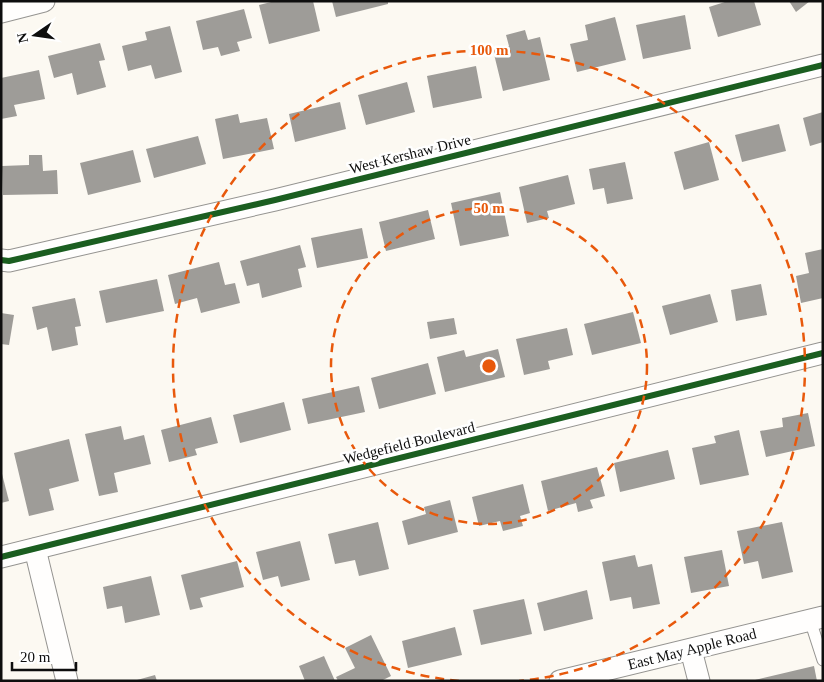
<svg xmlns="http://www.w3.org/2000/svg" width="824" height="682" font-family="Georgia,serif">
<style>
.building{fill:#9e9c98}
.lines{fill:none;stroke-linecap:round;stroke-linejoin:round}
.lane-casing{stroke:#959491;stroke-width:13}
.street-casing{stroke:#959491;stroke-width:23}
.lane{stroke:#fffefd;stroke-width:11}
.street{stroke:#fffefd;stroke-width:21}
.cycleway-casing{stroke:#fff;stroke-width:9}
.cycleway{stroke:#1b5e20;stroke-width:6}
.ring{fill:none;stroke:#e8590c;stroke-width:2.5;stroke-dasharray:9 6}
.labels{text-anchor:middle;stroke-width:5;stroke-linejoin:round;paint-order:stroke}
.street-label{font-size:15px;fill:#0e0e0e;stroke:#fff}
.centre{fill:#e8590c;stroke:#fff;stroke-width:2.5}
.ring-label{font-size:15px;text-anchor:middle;font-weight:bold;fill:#e8590c;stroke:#fff;stroke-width:5;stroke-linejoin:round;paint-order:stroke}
</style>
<rect width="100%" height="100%" fill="#fcf9f2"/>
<g class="building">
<polygon points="275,1 313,1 320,31 269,44 259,5"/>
<polygon points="332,1 388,1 388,4 336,17"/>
<polygon points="728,1 754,1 761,25 718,37 709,7"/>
<polygon points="789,1 810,1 796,12"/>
<polygon points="244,9 252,38 237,42 240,51 221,56 218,47 203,50 196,21"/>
<polygon points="685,15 691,49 643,59 636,25"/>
<polygon points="615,17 626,60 577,72 570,44 588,40 585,25"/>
<polygon points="170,26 182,72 155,79 151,65 128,71 122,46 147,40 145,32"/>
<polygon points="525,30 528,40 540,37 550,80 503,91 493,50 509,46 506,35"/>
<polygon points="100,43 105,60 99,61 106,87 77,95 72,73 54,78 48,56"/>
<polygon points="476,66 482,98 433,108 427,76"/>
<polygon points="39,70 45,99 14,105 17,116 1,119 1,78"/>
<polygon points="407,82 415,112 366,125 358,95"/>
<polygon points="340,102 346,129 295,142 289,114"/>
<polygon points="823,112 823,142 810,146 803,118"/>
<polygon points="238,114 240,123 267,118 274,149 223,159 215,119"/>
<polygon points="779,124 786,151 742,162 735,135"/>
<polygon points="198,136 206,164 154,178 146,149"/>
<polygon points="709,142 719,180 684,190 674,152"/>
<polygon points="133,150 141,182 88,195 80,163"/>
<polygon points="29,155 42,155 43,171 57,170 58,194 3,195 2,166 29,165"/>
<polygon points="625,162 633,199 607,204 604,188 593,190 589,169"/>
<polygon points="568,175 575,204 547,211 549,218 527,223 519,187"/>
<polygon points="500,192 509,236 460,246 451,203"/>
<polygon points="428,210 435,239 386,251 379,222"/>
<polygon points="362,228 368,258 317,268 311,238"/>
<polygon points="300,245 306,267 298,269 302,287 262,298 259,283 247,286 240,261"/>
<polygon points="823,249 823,298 801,303 796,276 809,273 805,253"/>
<polygon points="219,262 225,285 235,283 240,303 201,313 197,298 175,304 168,275"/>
<polygon points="157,279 164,311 106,323 99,291"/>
<polygon points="761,284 767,315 736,321 731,290"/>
<polygon points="710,294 718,322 670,335 662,306"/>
<polygon points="75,298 81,326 75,327 78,345 52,351 47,327 37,330 32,307"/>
<polygon points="633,312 641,343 592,355 584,324"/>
<polygon points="1,313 14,315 9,345 1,344"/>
<polygon points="454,318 457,334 430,339 427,322"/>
<polygon points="567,328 573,355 548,361 550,369 524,375 516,339"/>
<polygon points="498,349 505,377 445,392 437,357 464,350 466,357"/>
<polygon points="428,363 436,394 379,409 371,378"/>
<polygon points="359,386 365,412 308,424 302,399"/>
<polygon points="284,402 291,430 240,443 233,415"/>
<polygon points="808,413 815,446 766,457 760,431 783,427 782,418"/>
<polygon points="211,417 218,443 195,449 197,455 169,462 161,430"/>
<polygon points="121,426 124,440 144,435 151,464 114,473 118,492 99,496 85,434"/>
<polygon points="739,430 749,475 700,485 692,448 716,443 714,436"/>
<polygon points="69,439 79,481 49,489 54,510 29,516 14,453"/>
<polygon points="668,450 675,479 620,492 614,463"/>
<polygon points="597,467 605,496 590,500 593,508 578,512 576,503 548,511 541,481"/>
<polygon points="1,470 9,501 1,503"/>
<polygon points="523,484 530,513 520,516 523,526 503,531 500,521 479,526 472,497"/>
<polygon points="450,500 458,532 408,545 402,521 426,514 424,507"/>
<polygon points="378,522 389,569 359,576 355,560 335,564 328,534"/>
<polygon points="782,522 793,572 762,579 758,561 744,564 737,531"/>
<polygon points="300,541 310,580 281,587 278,576 263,580 256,552"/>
<polygon points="722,550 729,586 691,593 684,557"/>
<polygon points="635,555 638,567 652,564 660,604 633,609 631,597 610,601 602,562"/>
<polygon points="237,561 244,587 200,598 203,607 190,610 181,575"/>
<polygon points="151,576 160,615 125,623 122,606 107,609 103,587"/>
<polygon points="587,590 593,619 544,631 537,603"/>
<polygon points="524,599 532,634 481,645 473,610"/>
<polygon points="455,627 462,655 408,668 402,641"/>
<polygon points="371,635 391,676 381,681 338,681 336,677 355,668 345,648"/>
<polygon points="324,656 335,681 305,681 299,666"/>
<polygon points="814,666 817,681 755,681 755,680"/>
<polygon points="155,675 157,681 137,681 137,680"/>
</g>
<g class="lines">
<defs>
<polyline id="lane" points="810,620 823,660"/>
<g id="street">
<polyline points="1,12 44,1"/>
<polyline points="1,260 9,261 275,200 823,65"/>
<polyline points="35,549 67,681"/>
<polyline points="1,557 823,353"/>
<polyline points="691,650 699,681"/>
<polyline points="560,681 823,617"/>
</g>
</defs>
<use href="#lane" class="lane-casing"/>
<use href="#street" class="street-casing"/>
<use href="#lane" class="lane"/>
<use href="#street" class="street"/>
<defs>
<g id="cycleway">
<polyline points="1,260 9,261 275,200 823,65"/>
<polyline points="1,557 823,353"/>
</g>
</defs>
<use href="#cycleway" class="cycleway-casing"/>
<use href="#cycleway" class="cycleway"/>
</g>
<g class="ring">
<circle cx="489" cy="366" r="158"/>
<path d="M459 681A316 316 0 1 1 519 681"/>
</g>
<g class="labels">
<g class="street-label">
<text transform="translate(410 154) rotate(-14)" y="5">West Kershaw Drive</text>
<text transform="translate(409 443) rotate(-14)" y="5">Wedgefield Boulevard</text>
<text transform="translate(692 649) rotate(-14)" y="5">East May Apple Road</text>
</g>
</g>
<circle cx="489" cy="366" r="8" class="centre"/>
<g class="ring-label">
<text x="489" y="55">100 m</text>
<text x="489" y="213">50 m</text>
</g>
<rect width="824" height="682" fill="none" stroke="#0e0e0e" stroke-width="5"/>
<g transform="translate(35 35) rotate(257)" stroke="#ffffff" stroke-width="4" paint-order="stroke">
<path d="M0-4L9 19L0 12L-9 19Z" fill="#0e0e0e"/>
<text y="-8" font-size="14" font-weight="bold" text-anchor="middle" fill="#0e0e0e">N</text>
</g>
<path d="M12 662v8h64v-8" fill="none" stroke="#0e0e0e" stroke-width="2.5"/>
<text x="20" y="662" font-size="15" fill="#0e0e0e" stroke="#ffffff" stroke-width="4" paint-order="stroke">20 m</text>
</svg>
